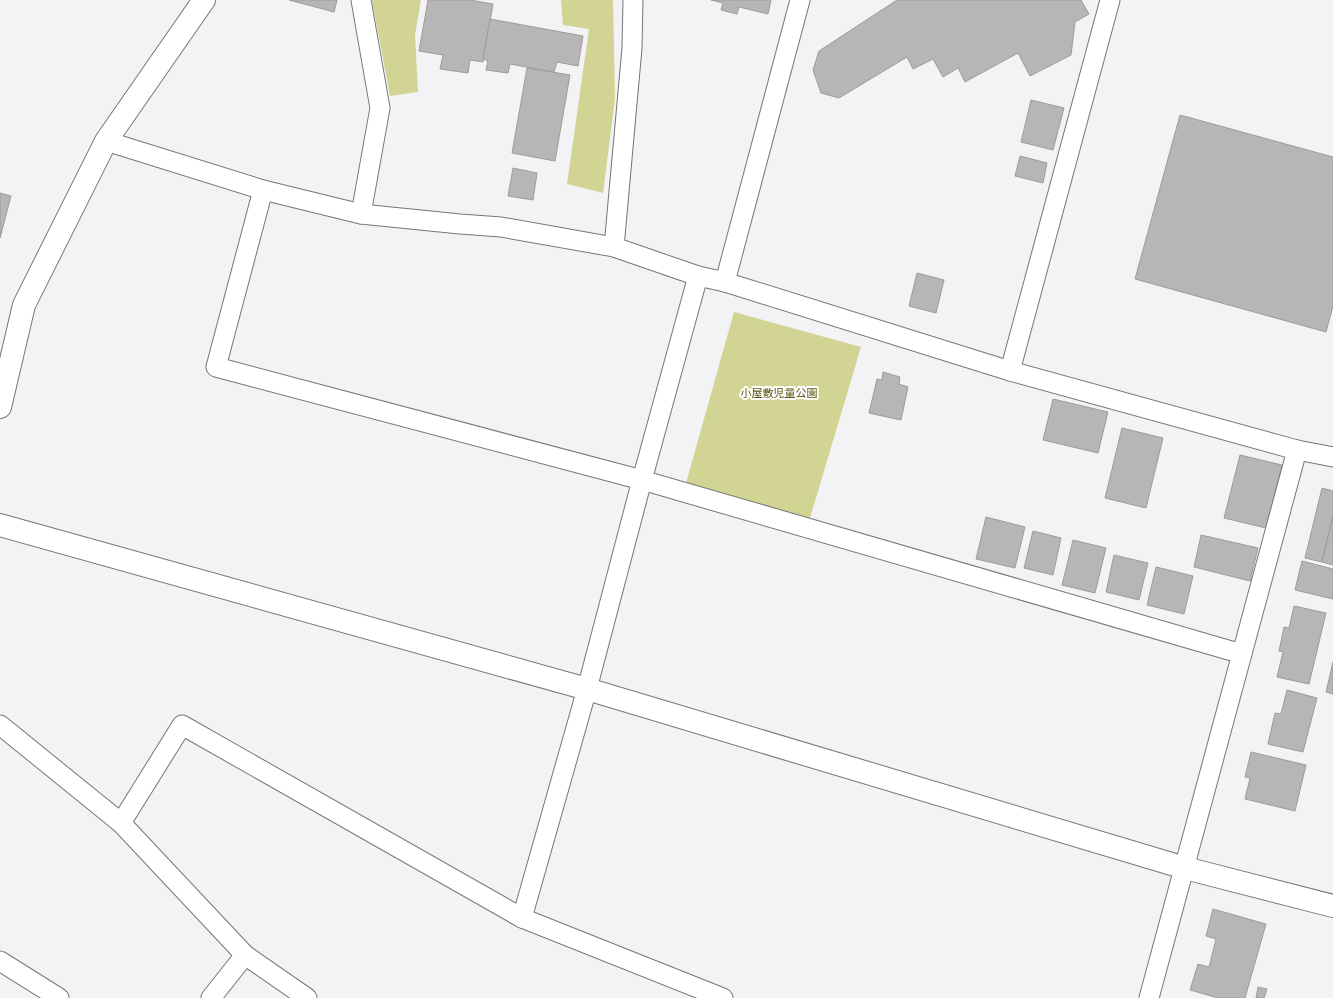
<svg xmlns="http://www.w3.org/2000/svg" width="1333" height="998" font-family="'Archivo Narrow','Noto Sans JP',sans-serif">
<style>
.green{fill:#d1d492}
.building{fill:#b7b5b5;stroke:#9d9c9c}
.lines{fill:none;stroke-linecap:round;stroke-linejoin:round}
.street-casing{stroke:#757677;stroke-width:21}
.secondary-casing{stroke:#757677;stroke-width:24}
.street{stroke:#fff;stroke-width:19}
.secondary{stroke:#fff;stroke-width:22}
.labels{text-anchor:middle;stroke-width:4;stroke-linejoin:round;paint-order:stroke}
.park-label{font-size:11px;fill:#55560d;stroke:#fff}
</style>
<rect width="100%" height="100%" fill="#f3f3f5"/>
<g class="green">
<polygon points="372,0 421,0 415,35 418,92 390,96"/>
<polygon points="561,0 613,0 615,99 603,193 567,184 589,29 563,25"/>
<polygon points="734,312 861,347 810,518 686,483"/>
</g>
<g class="building">
<polygon points="289,0 337,0 334,12"/>
<polygon points="428,0 470,0 493,4 483,62 470,60 468,73 440,69 443,55 419,51"/>
<polygon points="711,0 771,0 768,14 739,7 737,14 721,10 723,3"/>
<polygon points="897,0 1081,0 1089,14 1075,22 1071,55 1030,76 1018,53 965,82 958,68 943,77 933,59 913,69 907,57 839,98 821,93 813,70 819,51"/>
<polygon points="490,19 583,36 578,66 557,62 554,72 510,64 508,73 486,70 488,61 483,59"/>
<polygon points="527,68 570,75 555,161 512,153"/>
<polygon points="1031,100 1064,108 1053,150 1021,142"/>
<polygon points="1180,115 1333,157 1333,306 1326,332 1135,279"/>
<polygon points="1020,156 1047,163 1043,183 1015,176"/>
<polygon points="513,168 537,173 533,200 508,196"/>
<polygon points="0,193 11,196 0,238"/>
<polygon points="917,273 944,280 936,313 909,306"/>
<polygon points="883,372 900,377 899,384 908,387 901,420 869,413 877,379 882,380"/>
<polygon points="1053,399 1108,412 1098,453 1043,440"/>
<polygon points="1122,428 1163,438 1146,508 1105,498"/>
<polygon points="1240,455 1282,465 1266,528 1224,518"/>
<polygon points="1322,488 1333,491 1333,516 1322,562 1305,558"/>
<polygon points="1333,516 1333,565 1322,562"/>
<polygon points="986,517 1025,527 1015,568 976,559"/>
<polygon points="1033,531 1061,538 1053,575 1024,568"/>
<polygon points="1201,535 1258,548 1250,581 1194,567"/>
<polygon points="1073,540 1106,548 1095,593 1062,585"/>
<polygon points="1114,555 1148,563 1139,600 1106,592"/>
<polygon points="1302,561 1333,569 1333,599 1295,590"/>
<polygon points="1156,567 1193,576 1184,614 1147,605"/>
<polygon points="1294,606 1326,613 1309,684 1277,677 1283,652 1279,651 1284,627 1289,628"/>
<polygon points="1333,662 1333,694 1326,692"/>
<polygon points="1287,690 1317,698 1303,752 1268,744 1275,713 1281,714"/>
<polygon points="1251,752 1306,765 1295,811 1245,799 1250,778 1245,777"/>
<polygon points="1213,909 1266,924 1245,998 1218,998 1190,990 1198,964 1209,967 1216,939 1206,936"/>
<polygon points="1258,987 1267,989 1264,998 1256,998"/>
</g>
<g class="lines">
<defs>
<g id="street">
<polyline points="106,141 263,190 361,214 460,224 501,227 614,247 698,276 725,282 1010,371 1297,450 1333,457"/>
<polyline points="263,190 216,367 642,480 1242,654"/>
<polyline points="361,214 380,108 361,0"/>
<polyline points="614,247 632,48 633,0"/>
<polyline points="725,282 800,0"/>
<polyline points="1010,371 1110,0"/>
<polyline points="0,725 121,823 182,725 522,918 723,998"/>
<polyline points="121,823 245,955 307,998"/>
<polyline points="522,918 587,689 642,480 698,276"/>
<polyline points="0,961 59,998"/>
<polyline points="211,998 245,955"/>
<polyline points="1149,998 1297,450"/>
</g>
<g id="secondary">
<polyline points="0,407 24,305 106,141 204,0"/>
<polyline points="0,525 587,689 1185,868 1333,906"/>
</g>
</defs>
<use href="#street" class="street-casing"/>
<use href="#secondary" class="secondary-casing"/>
<use href="#street" class="street"/>
<use href="#secondary" class="secondary"/>
</g>
<g class="labels">
<g class="park-label">
<text x="779" y="397">小屋敷児童公園</text>
</g>
</g>
</svg>
